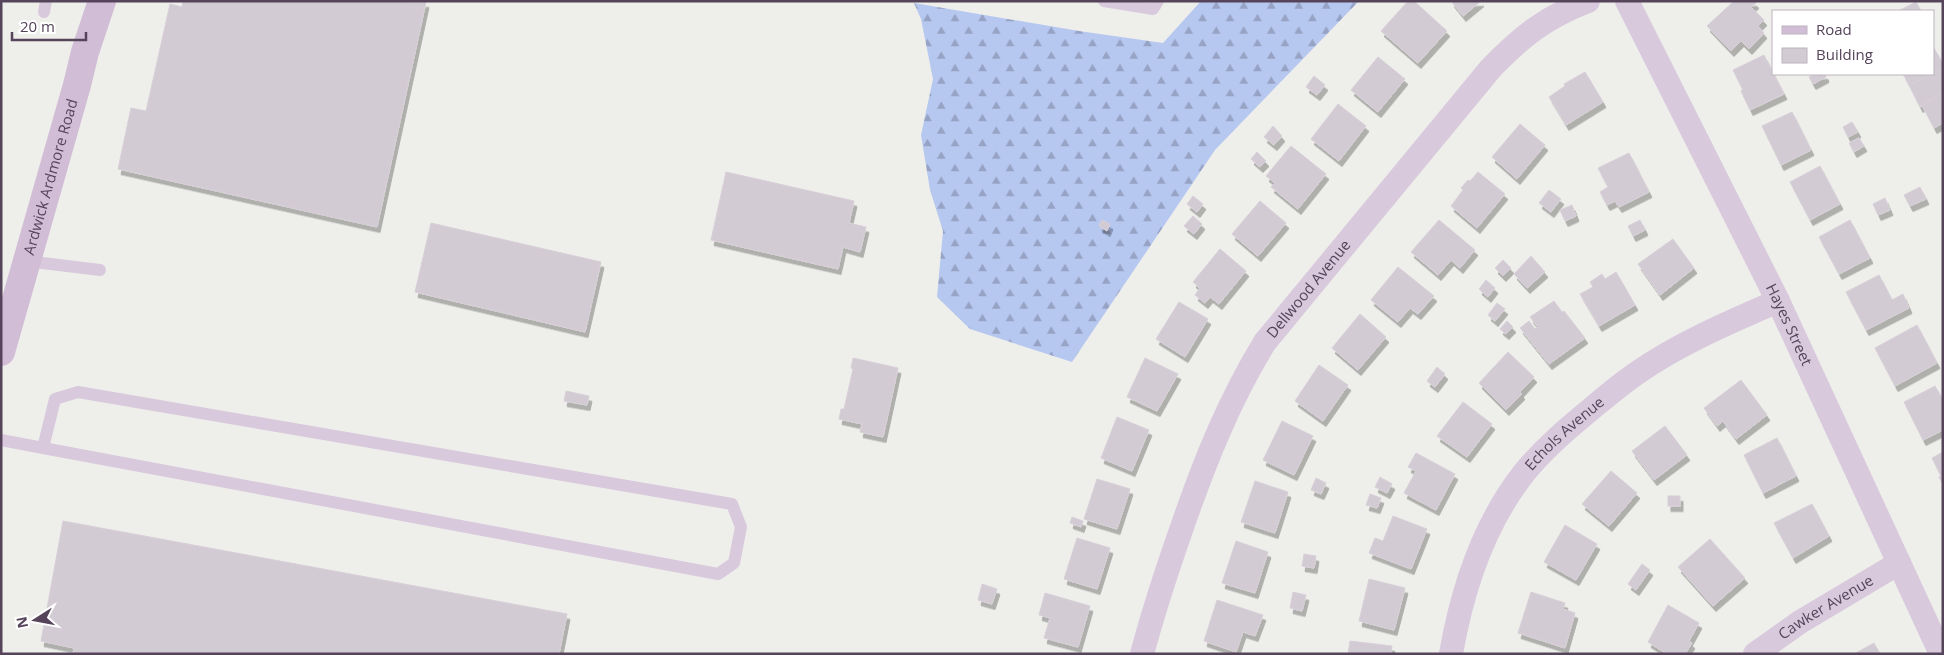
<svg xmlns="http://www.w3.org/2000/svg" width="1944" height="655" font-family="'Open Sans',sans-serif">
<style>
.forest{fill:url(#forest-firs)}
.building{fill:#d3cbd3;stroke:#d8cfd8;filter:url(#shadow)}
.lines{fill:none;stroke-linecap:round;stroke-linejoin:round}
.service{stroke:#d9c9dd;stroke-width:12}
.minor{stroke:#d9c9dd;stroke-width:24}
.secondary{stroke:#d2bdd6;stroke-width:28}
.labels{text-anchor:middle;stroke-width:4.5;stroke-linejoin:round;paint-order:stroke}
.street-label{font-size:15px;fill:#55445a;stroke:#fff}
</style>
<defs>
<pattern id="forest-firs" width="22" height="20" patternUnits="userSpaceOnUse" patternTransform="scale(1.25)"><rect width="22" height="20" fill="#b6c7f0"/><path d="M5 1l3.5 6h-7zM16 11l3.5 6h-7z" fill="#97a3c5"/></pattern>
<filter id="shadow"><feDropShadow dx="3" dy="5.5" stdDeviation="0" flood-color="#0004"/></filter>
</defs>
<rect width="100%" height="100%" fill="#eeefeb"/>
<polygon class="forest" points="1201,1 1359,1 1215,150 1072,362 970,329 937,297 943,231 930,190 921,135 933,79 921,19 914,3 1079,31 1163,43"/>
<g class="building">
<polygon points="183,1 426,2 377,227 118,169 131,108 146,111 170,4 182,7"/>
<polygon points="1408,1 1414,1 1447,31 1418,63 1381,31"/>
<polygon points="1451,1 1481,1 1463,16"/>
<polygon points="1734,1 1754,1 1756,3 1751,7 1764,20 1758,26 1764,33 1749,49 1741,41 1731,51 1707,26"/>
<polygon points="1916,2 1921,11 1898,11"/>
<polygon points="1934,48 1943,64 1943,68 1933,73 1933,49"/>
<polygon points="1764,55 1784,94 1750,110 1741,91 1743,90 1733,70"/>
<polygon points="1378,57 1405,79 1378,112 1351,90"/>
<polygon points="1943,68 1943,93 1920,107 1909,85"/>
<polygon points="1585,72 1603,102 1566,125 1549,97 1565,86 1564,84"/>
<polygon points="1815,74 1825,74 1826,77 1813,84 1809,77"/>
<polygon points="1903,74 1932,74 1909,85"/>
<polygon points="1314,76 1325,85 1317,95 1306,87"/>
<polygon points="1943,93 1943,123 1934,128 1922,105"/>
<polygon points="1338,104 1366,126 1339,161 1311,139"/>
<polygon points="1792,112 1811,150 1781,165 1762,126"/>
<polygon points="1852,122 1858,132 1848,137 1843,127"/>
<polygon points="1520,124 1545,145 1517,179 1492,157"/>
<polygon points="1273,126 1282,136 1274,145 1264,137"/>
<polygon points="1859,138 1864,146 1854,152 1849,143"/>
<polygon points="1291,146 1326,174 1298,209 1271,187 1275,183 1266,176"/>
<polygon points="1257,152 1266,161 1260,167 1251,159"/>
<polygon points="1629,153 1649,192 1619,207 1615,201 1607,205 1600,192 1608,187 1598,168"/>
<polygon points="1820,166 1840,204 1810,220 1790,182"/>
<polygon points="726,172 854,201 849,223 866,227 860,252 843,247 838,269 711,240"/>
<polygon points="1478,172 1505,194 1477,228 1451,206 1463,190 1461,188 1468,180 1470,181"/>
<polygon points="1920,187 1926,199 1910,206 1904,195"/>
<polygon points="1549,190 1561,199 1551,212 1539,203"/>
<polygon points="1193,196 1203,204 1197,212 1187,204"/>
<polygon points="1885,198 1890,210 1878,215 1873,204"/>
<polygon points="1260,201 1286,223 1258,256 1232,234"/>
<polygon points="1572,205 1576,216 1565,221 1560,210"/>
<polygon points="1193,216 1202,224 1194,234 1184,226"/>
<polygon points="1102,220 1110,224 1107,231 1099,226"/>
<polygon points="1439,220 1475,250 1460,268 1451,260 1438,275 1411,252"/>
<polygon points="1640,220 1645,230 1633,236 1628,226"/>
<polygon points="1850,220 1870,258 1839,274 1819,237"/>
<polygon points="431,223 601,262 585,332 415,292"/>
<polygon points="1673,239 1694,268 1660,295 1638,264"/>
<polygon points="1220,249 1246,271 1219,304 1210,297 1205,303 1195,295 1200,288 1193,282"/>
<polygon points="1531,256 1545,272 1527,288 1514,274"/>
<polygon points="1503,260 1511,268 1503,276 1495,268"/>
<polygon points="1398,267 1434,296 1418,314 1410,308 1398,322 1371,300"/>
<polygon points="1616,272 1635,305 1599,326 1580,294 1593,287 1590,282 1602,274 1605,279"/>
<polygon points="1879,275 1892,300 1903,294 1909,308 1866,330 1846,292"/>
<polygon points="1486,280 1495,288 1488,297 1479,289"/>
<polygon points="1554,301 1562,312 1564,311 1585,338 1549,364 1520,328 1529,321 1535,329 1538,327 1530,317"/>
<polygon points="1179,302 1208,319 1185,357 1156,339"/>
<polygon points="1497,303 1505,309 1495,321 1488,315"/>
<polygon points="1360,314 1386,337 1358,370 1332,348"/>
<polygon points="1507,321 1513,327 1506,334 1500,329"/>
<polygon points="1917,325 1937,363 1895,386 1875,348"/>
<polygon points="1508,352 1534,377 1520,392 1522,394 1506,410 1479,383"/>
<polygon points="853,358 898,368 883,437 860,432 862,424 839,419 841,409 844,409 853,369 851,368"/>
<polygon points="1145,358 1178,374 1157,411 1127,397"/>
<polygon points="1319,365 1348,385 1323,421 1295,401"/>
<polygon points="1437,367 1445,374 1435,387 1427,381"/>
<polygon points="1741,380 1767,415 1736,439 1723,421 1717,426 1704,408"/>
<polygon points="1935,386 1943,400 1943,430 1923,440 1904,402"/>
<polygon points="566,391 589,396 587,405 564,401"/>
<polygon points="1463,402 1492,424 1467,457 1437,436"/>
<polygon points="1117,417 1149,430 1132,471 1101,458"/>
<polygon points="1282,421 1313,436 1294,475 1263,460"/>
<polygon points="1665,426 1687,455 1654,480 1632,451"/>
<polygon points="1777,438 1796,476 1763,493 1744,455"/>
<polygon points="1943,452 1943,484 1939,477 1941,476 1932,458"/>
<polygon points="1416,453 1455,474 1436,510 1404,493 1416,471 1408,467"/>
<polygon points="1611,471 1637,493 1609,526 1582,504"/>
<polygon points="1380,477 1392,484 1387,493 1375,487"/>
<polygon points="1316,478 1326,483 1321,494 1311,490"/>
<polygon points="1097,479 1130,489 1117,529 1084,519"/>
<polygon points="1255,481 1288,492 1275,533 1241,522"/>
<polygon points="1370,494 1381,498 1377,508 1366,505"/>
<rect x="1668" y="496" width="12" height="10"/>
<polygon points="1812,504 1829,536 1793,558 1774,523"/>
<polygon points="1393,516 1427,529 1411,569 1369,553 1375,538 1383,541"/>
<polygon points="1072,517 1083,521 1081,527 1070,523"/>
<polygon points="63,521 567,614 559,654 73,654 74,648 41,641"/>
<polygon points="1565,525 1597,544 1576,580 1544,562"/>
<polygon points="1077,538 1110,548 1097,589 1064,579"/>
<polygon points="1710,539 1745,578 1713,606 1678,567"/>
<polygon points="1236,541 1268,552 1255,593 1222,583"/>
<polygon points="1304,554 1316,556 1314,568 1302,566"/>
<polygon points="1642,564 1650,570 1636,590 1628,584"/>
<polygon points="1369,579 1405,588 1394,630 1359,621"/>
<polygon points="982,584 997,589 992,604 978,600"/>
<polygon points="1293,592 1306,595 1302,611 1290,608"/>
<polygon points="1531,592 1565,603 1563,609 1575,613 1565,648 1518,633"/>
<polygon points="1045,593 1090,606 1078,647 1044,638 1050,618 1039,615"/>
<polygon points="1217,600 1263,615 1255,636 1243,632 1236,652 1204,641"/>
<polygon points="1668,605 1699,623 1689,641 1692,643 1685,654 1667,654 1648,642"/>
<polygon points="1350,641 1392,646 1391,654 1348,654"/>
<polygon points="1874,643 1880,654 1854,654"/>
</g>
<g class="lines">
<g class="service">
<polyline points="1104,1 1153,9 1158,1"/>
<polyline points="44,12 46,1"/>
<polyline points="26,261 100,270"/>
<polyline points="1,440 43,448 718,574 734,563 741,527 732,504 78,392 55,399 43,448"/>
</g>
<g class="minor">
<path id="s1" d="M 1627,1 L 1778,301 L 1941,654"/>
<path id="s2" d="M 1142,654 C 1153,613 1166,573 1180,533 C 1203,466 1228,402 1265,342 L 1491,68 C 1522,36 1546,17 1588,1"/>
<path id="s3" d="M 1451,654 C 1462,590 1483,525 1524,473 C 1541,452 1562,433 1584,415 C 1601,401 1618,386 1637,373 C 1680,343 1730,322 1778,301"/>
<path id="s4" d="M 1755,654 L 1800,622 L 1899,563"/>
</g>
<path class="secondary" id="s5" d="M 1,352 L 77,85 L 85,52 L 102,1"/>
</g>
<g class="labels">
<g class="street-label">
<text dy="5" stroke="none"><textPath href="#s5" startOffset="182">Ardwick Ardmore Road</textPath></text>
<text dy="5" stroke="none"><textPath href="#s2" startOffset="405">Dellwood Avenue</textPath></text>
<text dy="5" stroke="none"><textPath href="#s1" startOffset="362">Hayes Street</textPath></text>
<text dy="5" stroke="none"><textPath href="#s3" startOffset="254">Echols Avenue</textPath></text>
<text dy="5" stroke="none"><textPath href="#s4" startOffset="85">Cawker Avenue</textPath></text>
</g>
</g>
<rect width="1944" height="655" fill="none" stroke="#55445a" stroke-width="5"/>
<rect x="1772" y="10" width="162" height="65" fill="#ffffff" stroke="#bbb4bd"/>
<rect x="1782" y="26" width="25" height="8" fill="#d2bdd6" stroke="#bbb4bd"/>
<text x="1816" y="35" font-size="15" fill="#55445a">Road</text>
<rect x="1782" y="48" width="25" height="15" fill="#d3cbd3" stroke="#bbb4bd"/>
<text x="1816" y="60" font-size="15" fill="#55445a">Building</text>
<g transform="translate(35 620) rotate(259)" stroke="#ffffff" stroke-width="4" paint-order="stroke">
<path d="M0-4L9 19L0 12L-9 19Z" fill="#55445a"/>
<text y="-8" font-size="14" font-weight="bold" text-anchor="middle" fill="#55445a">N</text>
</g>
<path d="M12 32v8h74v-8" fill="none" stroke="#55445a" stroke-width="2.5"/>
<text x="20" y="32" font-size="15" fill="#55445a" stroke="#ffffff" stroke-width="4" paint-order="stroke">20 m</text>
</svg>
